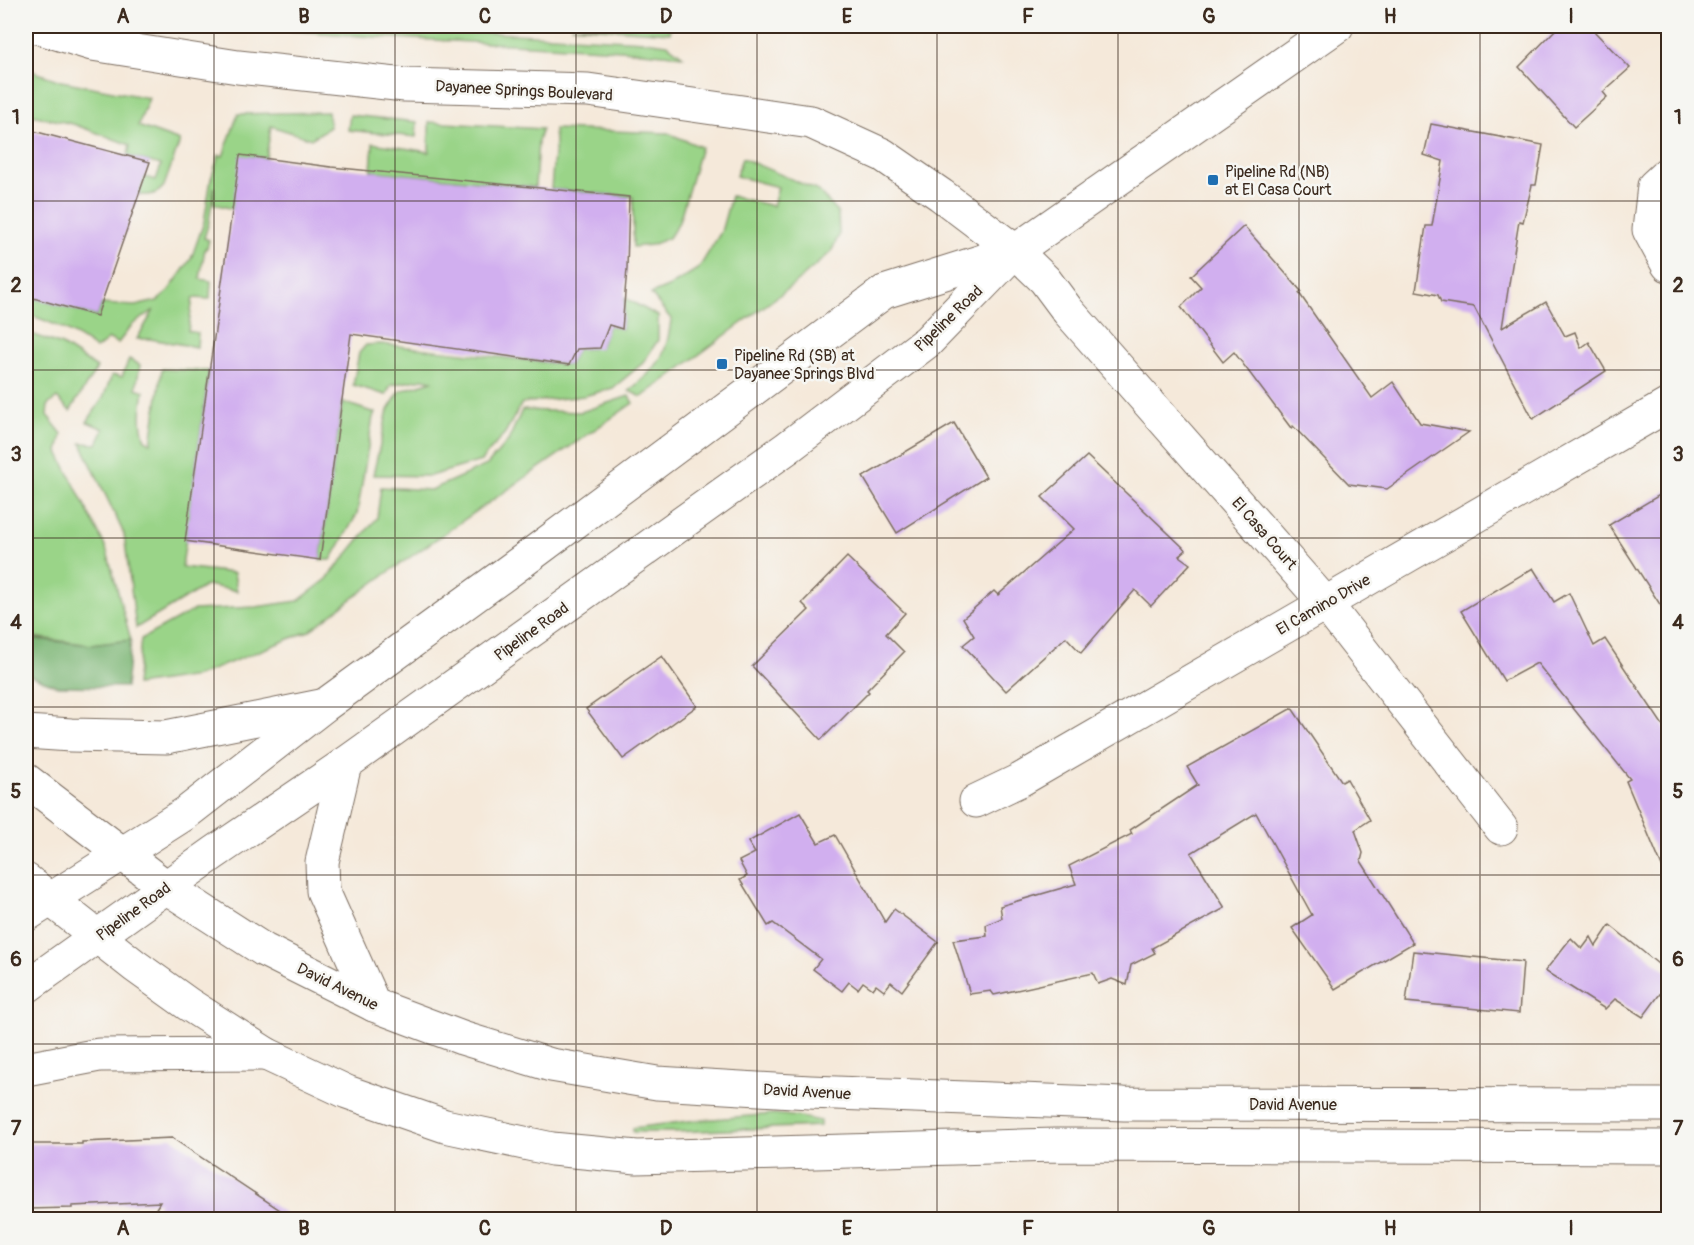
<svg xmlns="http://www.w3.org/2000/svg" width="1694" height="1245" font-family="Pangolin,sans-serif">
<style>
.green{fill:#9ad488;stroke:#6a7f53;stroke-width:1.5}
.forest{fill:#7bb674;stroke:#5b7049;stroke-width:1.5}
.building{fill:#d1afef}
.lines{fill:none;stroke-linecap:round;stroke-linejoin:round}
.minor-casing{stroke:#7c6d60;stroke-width:35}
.secondary-casing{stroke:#7c6d60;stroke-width:35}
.minor{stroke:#fff;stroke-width:33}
.secondary{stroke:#fff;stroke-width:33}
.grid{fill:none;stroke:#3b2a1e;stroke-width:1.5;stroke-opacity:0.55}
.poi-dot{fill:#1f6fb2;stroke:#f6f6f2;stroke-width:2}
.labels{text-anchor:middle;stroke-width:5;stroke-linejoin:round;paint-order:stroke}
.street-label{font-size:16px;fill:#3b2a1e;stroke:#f6f6f2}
.poi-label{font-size:16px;fill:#3b2a1e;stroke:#f6f6f2;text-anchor:start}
.neatline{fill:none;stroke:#3b2a1e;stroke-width:2}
.grid-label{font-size:20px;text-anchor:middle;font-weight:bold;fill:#3b2a1e}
</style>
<rect width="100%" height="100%" fill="#f6f6f2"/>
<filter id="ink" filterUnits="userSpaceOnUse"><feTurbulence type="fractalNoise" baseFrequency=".0167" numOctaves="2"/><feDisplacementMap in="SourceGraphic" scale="12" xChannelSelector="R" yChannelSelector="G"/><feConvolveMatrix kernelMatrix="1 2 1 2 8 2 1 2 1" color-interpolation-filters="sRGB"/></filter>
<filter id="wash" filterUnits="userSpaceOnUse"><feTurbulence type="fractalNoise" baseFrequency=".008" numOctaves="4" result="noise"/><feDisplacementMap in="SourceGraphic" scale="24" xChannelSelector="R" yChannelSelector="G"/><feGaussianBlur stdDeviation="1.35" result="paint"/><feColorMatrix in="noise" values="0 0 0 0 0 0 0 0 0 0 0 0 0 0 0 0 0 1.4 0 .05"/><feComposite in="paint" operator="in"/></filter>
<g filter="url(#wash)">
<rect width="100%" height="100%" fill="#f5e9da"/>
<g class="green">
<polygon points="231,26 367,26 645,41 667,44 683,56 622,50 376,37"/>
<polygon points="571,26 671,26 670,33"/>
<path d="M 26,69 L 61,81 L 149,98 L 138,126 L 180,141 L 164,186 C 157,195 149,196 138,195 L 144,177 L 156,180 L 161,165 L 128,156 L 130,145 L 73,124 L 26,114 Z"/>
<path d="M 328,112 L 330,127 L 311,139 L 271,126 L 266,158 L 241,156 L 233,209 L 214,204 L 214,187 L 209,222 L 204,238 L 209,240 L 207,248 L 205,248 L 200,279 L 211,281 L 210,299 L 193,298 L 188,331 L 198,333 L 197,347 L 150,339 L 137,339 L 154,310 L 132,325 L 118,343 L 109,339 L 96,349 C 74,332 52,322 26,314 L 26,296 L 97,316 L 102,304 L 135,306 L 157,301 L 167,293 L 191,259 L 204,222 L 211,179 L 219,155 L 223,156 L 238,114 Z"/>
<polygon points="350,115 417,122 416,137 348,130"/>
<polygon points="429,122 542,129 538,141 535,187 371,171 373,143 429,152"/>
<polygon points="554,129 668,133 701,147 679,222 669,238 651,245 633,247 633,197 551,189 555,142"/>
<path d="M 742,158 L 819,191 L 838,213 L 839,235 L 831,252 L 793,285 L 642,397 L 629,391 C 658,366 667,358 671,319 L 651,294 L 670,286 L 699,268 L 721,232 L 731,196 L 773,206 L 778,187 L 736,176 Z"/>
<polygon points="625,298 658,316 658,340 643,363 613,388 584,396 522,403 505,433 481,461 430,476 373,475 388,410 400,391 432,381 423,379 391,385 386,395 353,385 359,353 366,345 381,344 569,365 577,349 600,348 609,325 622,329"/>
<polygon points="26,332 62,345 97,368 70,411 57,398 48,405 47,415 62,434 58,452 106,548 131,640 91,645 26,636"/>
<path d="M 129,359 L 140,365 L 136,388 L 144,391 C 141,409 139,423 145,440 L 151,443 L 162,369 L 209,371 L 182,567 L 234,573 L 237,591 L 207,585 L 136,628 L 124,534 L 81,443 L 97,444 L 104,429 L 87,422 L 103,398 L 112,375 L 122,377 Z"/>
<polygon points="629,396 633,403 380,578 309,631 197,676 136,685 141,639 194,610 256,607 298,601 327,579 377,518 381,487 431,490 487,465 508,441 522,410 581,412"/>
<polygon points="342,402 375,413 373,417 357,514 331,560 320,560"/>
<polygon points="774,1114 801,1117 820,1121 820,1126 676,1132 633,1132 633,1128 689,1121"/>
</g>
<polygon class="forest" points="35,639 91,645 131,640 126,687 57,686 26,674 26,640"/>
<g id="blocks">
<g class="building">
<polygon points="1559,26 1589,26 1630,68 1603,92 1607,97 1574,127 1519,67"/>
<polygon points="1431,124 1543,145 1536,185 1532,185 1523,222 1519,221 1502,328 1546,302 1565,336 1575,332 1581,348 1589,342 1606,371 1533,419 1474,307 1441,302 1438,295 1416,291 1426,226 1432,226 1443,161 1424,155"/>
<polygon points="26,129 150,162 97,316 26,296"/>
<polygon points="240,155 331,167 629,197 627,269 622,329 609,325 600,348 577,349 569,365 351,334 320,560 185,541"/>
<polygon points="1244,226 1301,291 1299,293 1372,398 1393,382 1420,423 1469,432 1387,489 1349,484 1293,426 1291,428 1234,352 1223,362 1181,307 1201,287 1191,276"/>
<polygon points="954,423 986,477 897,533 863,477"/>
<polygon points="1087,456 1186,550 1179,556 1190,564 1151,606 1135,590 1081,653 1066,637 1006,691 963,645 974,636 963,618 994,591 998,595 1074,529 1042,497"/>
<polygon points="1668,490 1668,617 1609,525"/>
<polygon points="847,557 905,613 886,634 904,652 867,690 869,692 821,740 752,666 809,610 802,603"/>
<polygon points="1533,568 1554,602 1569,593 1594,646 1605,639 1668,733 1668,881 1626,781 1630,779 1537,663 1504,681 1461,611"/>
<polygon points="662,656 697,706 623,759 586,709"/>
<polygon points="1292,708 1342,782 1347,779 1370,820 1355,830 1363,853 1361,861 1413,943 1335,989 1292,928 1312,915 1256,813 1191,853 1225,908 1152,948 1155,953 1131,965 1127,985 1112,979 1098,984 1093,973 994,995 991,991 970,994 953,940 987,936 986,925 1002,918 1000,906 1076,884 1069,866 1132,834 1130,830 1198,785 1187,767"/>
<polygon points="800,813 818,843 835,835 885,922 894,909 938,942 902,991 891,982 884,991 876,985 873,989 863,982 858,989 849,982 842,991 813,969 821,959 773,923 768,926 740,880 747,876 739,861 755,853 748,842"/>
<polygon points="1610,925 1668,972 1668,983 1643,1017 1615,999 1605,1009 1545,971 1571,938 1582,949 1591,937 1596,946"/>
<polygon points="1413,951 1523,962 1519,1013 1406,1002"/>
<polygon points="172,1138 295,1220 149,1220 160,1202 72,1206 72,1208 26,1209 26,1144 82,1144 82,1142"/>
</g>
</g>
</g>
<g filter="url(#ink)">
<use href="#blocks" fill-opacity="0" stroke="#7c6d60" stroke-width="1.5"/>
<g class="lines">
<defs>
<g id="minor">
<polyline points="34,26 92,44 238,67 405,85 588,90 811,122 883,155 941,195 1015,251 1045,280 1068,311 1325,603 1501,828"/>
<polyline points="1668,173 1654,186 1649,230 1668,265"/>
<polyline points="976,801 1020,780 1668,405"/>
</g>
<g id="secondary">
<polyline points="26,732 71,735 166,737 321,706"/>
<polyline points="345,764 322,862 323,891 374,1005"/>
<polyline points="26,780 166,887 264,950 374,1005 462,1038 551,1065 657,1083 810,1092 1124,1104 1668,1105"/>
<polyline points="26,880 135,966 188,1004 266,1054 347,1092 445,1126 552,1149 637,1157 1056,1145 1668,1147"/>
<polyline points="26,915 186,813 325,705 524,560 884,292 1011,252"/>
<polyline points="26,987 214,853 345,764 787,448 928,341 1015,251 1337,26"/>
<polyline points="26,1069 99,1055 266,1054"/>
</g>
</defs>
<use href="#minor" class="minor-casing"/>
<use href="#secondary" class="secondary-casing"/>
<use href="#minor" class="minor"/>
<use href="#secondary" class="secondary"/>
</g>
</g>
<path class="grid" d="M 214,26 L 214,1220M 395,26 L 395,1220M 576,26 L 576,1220M 757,26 L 757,1220M 937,26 L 937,1220M 1118,26 L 1118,1220M 1299,26 L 1299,1220M 1480,26 L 1480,1220M 26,201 L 1668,201M 26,370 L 1668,370M 26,538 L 1668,538M 26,707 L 1668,707M 26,875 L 1668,875M 26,1044 L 1668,1044"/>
<g class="poi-dot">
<rect x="1207" y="174" width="12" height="12" rx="3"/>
<rect x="716" y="358" width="12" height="12" rx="3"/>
</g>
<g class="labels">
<g class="street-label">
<text transform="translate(524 90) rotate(3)" y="6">Dayanee Springs Boulevard</text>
<text transform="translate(948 318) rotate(-44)" y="6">Pipeline Road</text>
<text transform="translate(1265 533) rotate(49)" y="6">El Casa Court</text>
<text transform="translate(1323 604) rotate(-30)" y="6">El Camino Drive</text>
<text transform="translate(531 631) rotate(-36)" y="6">Pipeline Road</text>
<text transform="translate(133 911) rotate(-36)" y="6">Pipeline Road</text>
<text transform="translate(338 986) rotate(26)" y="6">David Avenue</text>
<text transform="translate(807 1091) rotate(3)" y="6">David Avenue</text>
<text x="1293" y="1110">David Avenue</text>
</g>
<g class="poi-label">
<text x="1225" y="177">Pipeline Rd (NB)<tspan x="1225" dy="18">at El Casa Court</tspan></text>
<text x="734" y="361">Pipeline Rd (SB) at<tspan x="734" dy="18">Dayanee Springs Blvd</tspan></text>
</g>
</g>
<rect width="1694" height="1245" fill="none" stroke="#f6f6f2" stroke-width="66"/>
<rect x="33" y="33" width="1628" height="1179" class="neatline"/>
<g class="grid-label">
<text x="123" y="23">A</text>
<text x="304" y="23">B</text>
<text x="485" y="23">C</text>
<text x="666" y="23">D</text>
<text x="847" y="23">E</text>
<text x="1028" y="23">F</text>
<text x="1209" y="23">G</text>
<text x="1390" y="23">H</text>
<text x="1571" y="23">I</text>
<text x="16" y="124">1</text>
<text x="1678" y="124">1</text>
<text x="16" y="292">2</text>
<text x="1678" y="292">2</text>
<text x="16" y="461">3</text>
<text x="1678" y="461">3</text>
<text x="16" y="629">4</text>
<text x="1678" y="629">4</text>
<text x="16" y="798">5</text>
<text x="1678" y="798">5</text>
<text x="16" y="966">6</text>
<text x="1678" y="966">6</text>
<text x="16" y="1135">7</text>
<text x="1678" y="1135">7</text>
<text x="123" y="1235">A</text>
<text x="304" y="1235">B</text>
<text x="485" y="1235">C</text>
<text x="666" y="1235">D</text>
<text x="847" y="1235">E</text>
<text x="1028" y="1235">F</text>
<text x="1209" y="1235">G</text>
<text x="1390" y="1235">H</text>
<text x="1571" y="1235">I</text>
</g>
</svg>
